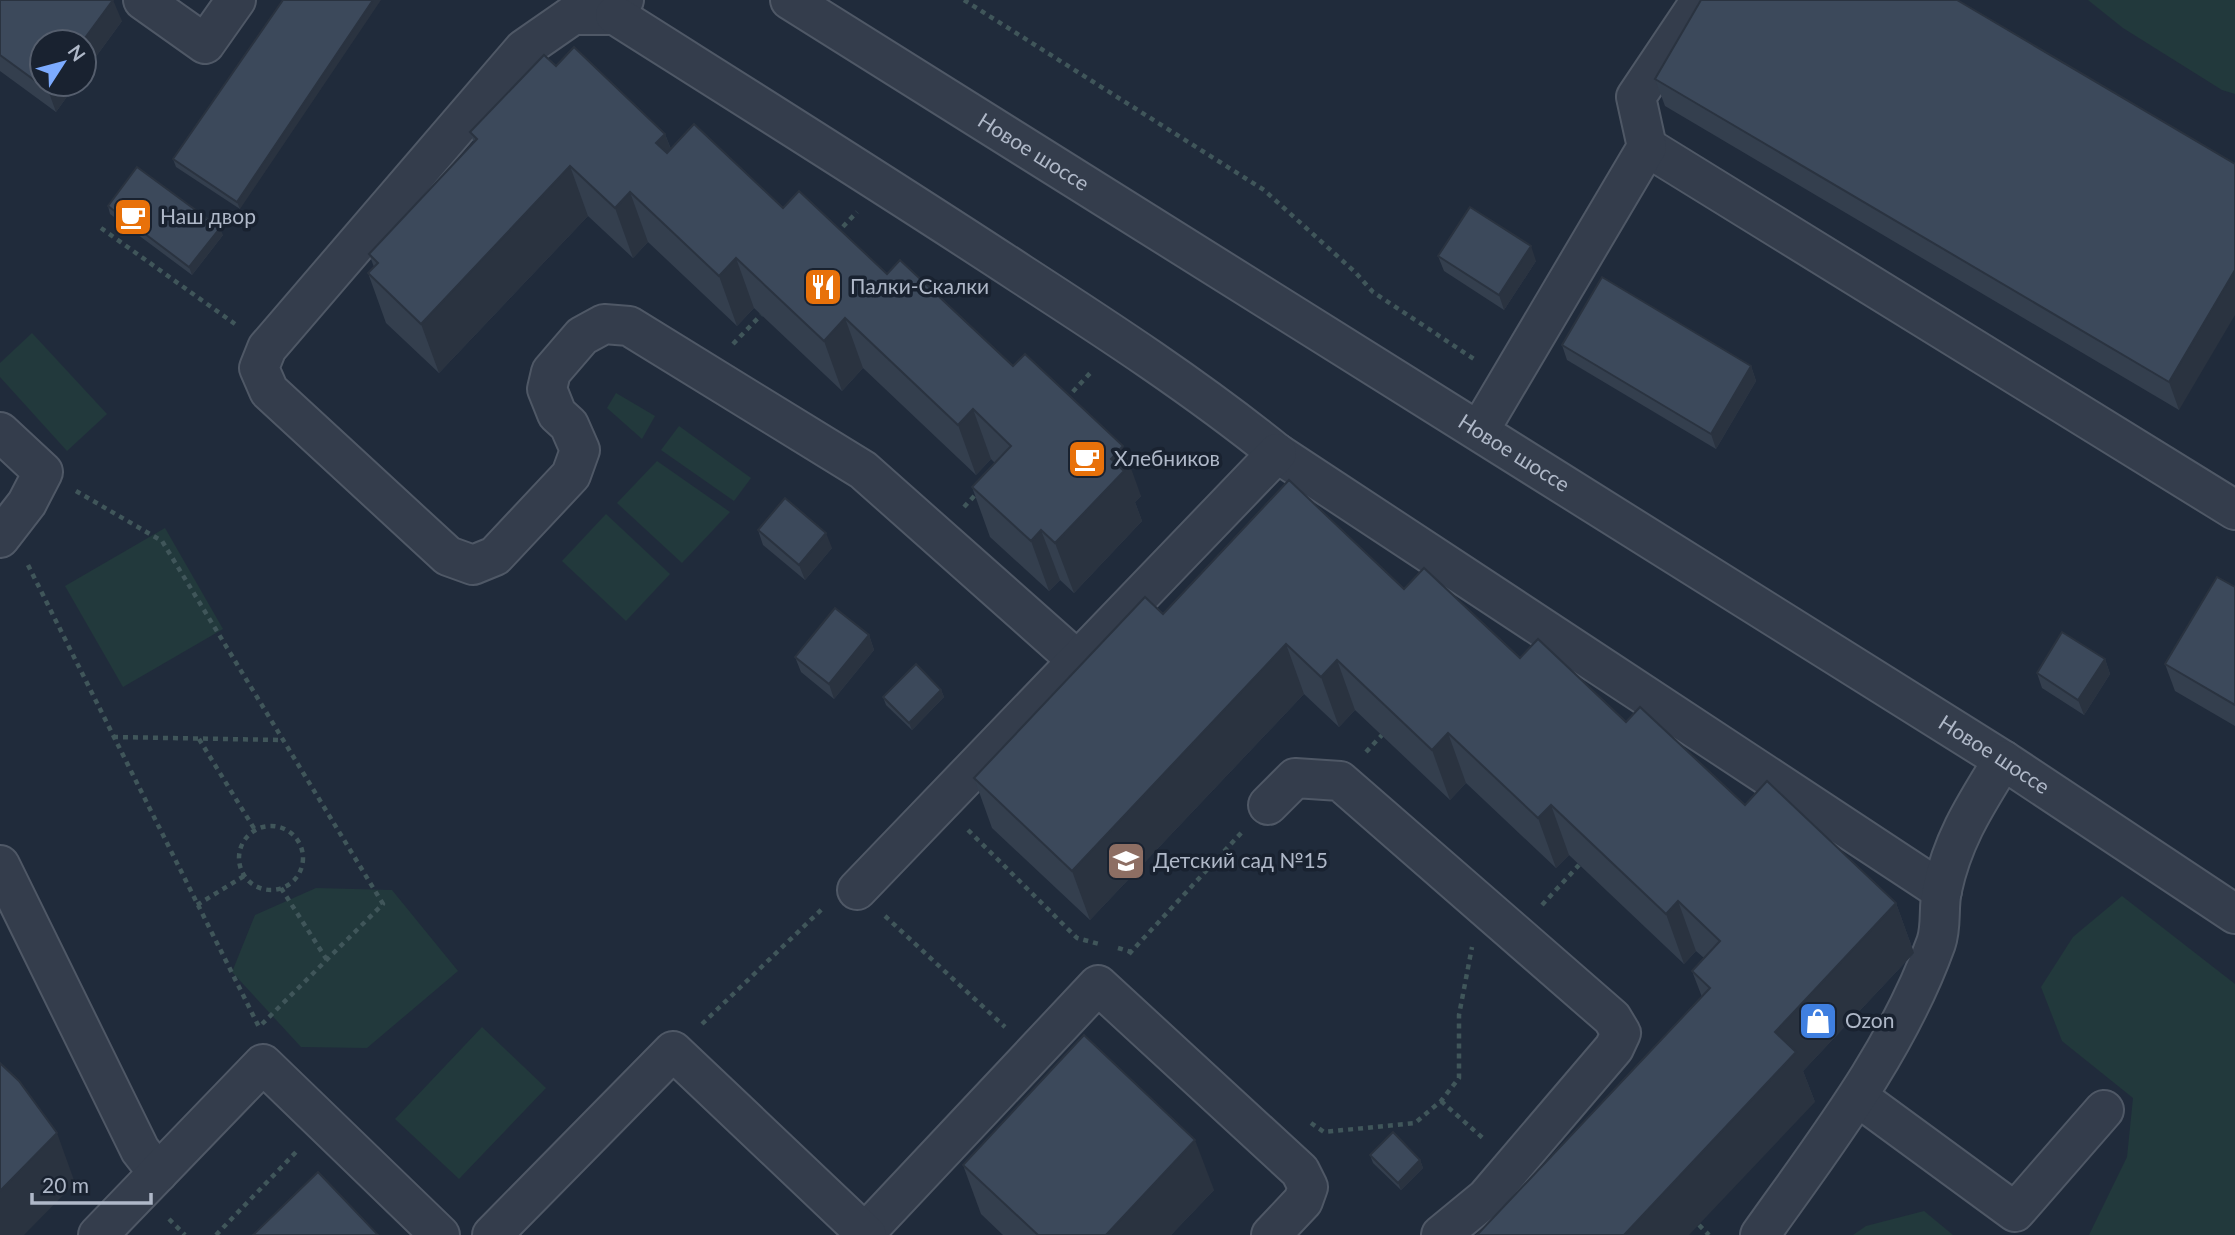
<svg xmlns="http://www.w3.org/2000/svg" width="2235" height="1235" font-family="Lato,sans-serif">
<style>
.green{fill:#22393c}
.lines{fill:none;stroke-linecap:round;stroke-linejoin:round}
.minor-casing{stroke:#4f5866;stroke-width:42}
.path{stroke:#40565a;stroke-width:4.5;stroke-dasharray:5 5;stroke-linecap:butt}
.minor{stroke:#343d4c;stroke-width:38}
.wall{fill:#343f4e}
.shaded-wall{fill:#2a3340}
.building{fill:#3c495b;stroke:#2a3340;stroke-width:2}
.labels{text-anchor:middle;stroke-width:7;stroke-linejoin:round;paint-order:stroke}
.street-label{font-size:21px;fill:#afb8c8;stroke:#192230}
.poi-label{font-size:21px;fill:#afb8c8;stroke:#192230;text-anchor:start}
</style>
<rect width="100%" height="100%" fill="#202b3b"/>
<g class="green">
<polygon points="2088,0 2235,0 2235,94 2222,90 2123,28"/>
<polygon points="32,333 107,414 67,451 0,377 0,363"/>
<polygon points="616,393 655,416 642,439 607,408"/>
<polygon points="679,426 751,478 734,501 661,450"/>
<polygon points="657,461 730,512 682,563 617,503"/>
<polygon points="606,514 670,574 626,621 562,561"/>
<polygon points="165,528 223,629 123,687 65,586"/>
<polygon points="316,888 392,890 458,971 367,1048 301,1047 232,972 255,915"/>
<polygon points="2122,896 2235,984 2235,1235 2089,1235 2127,1157 2133,1098 2062,1041 2041,987 2073,937"/>
<polygon points="482,1027 546,1088 459,1179 395,1119"/>
<polygon points="1924,1211 1953,1235 1853,1235 1866,1226"/>
</g>
<g class="lines">
<defs>
<g id="minor">
<polyline points="143,0 205,44 236,0"/>
<polyline points="624,0 615,15 573,15 524,49 267,348 259,368 269,391 448,556 473,565 495,556 571,475 580,450 569,425 557,414 547,389 551,372 582,336 604,324 629,326 863,470 1078,661"/>
<path id="s1" d="M 790,0 L 2003,760 L 2235,914"/>
<path d="M 615,15 C 751,101 887,186 1021,274 C 1109,331 1195,387 1277,453 L 1942,891"/>
<polyline points="1647,147 2235,510"/>
<polyline points="1479,431 1647,147 1636,97 1701,0"/>
<polyline points="0,432 43,472 27,503 0,538"/>
<polyline points="1268,805 1295,778 1340,781 1612,1018 1621,1033 1614,1048 1486,1198 1441,1235"/>
<polyline points="0,865 140,1150 158,1173"/>
<polyline points="857,890 1277,453"/>
<polyline points="1858,1097 2015,1212 2104,1110"/>
<polyline points="865,1233 1098,985 1300,1171 1308,1187 1303,1201 1271,1235"/>
<polyline points="98,1235 263,1064 440,1235"/>
<polyline points="492,1235 673,1051 867,1235"/>
<path d="M 1760,1235 C 1826,1142 1897,1051 1936,943 C 1942,926 1938,907 1942,890 C 1953,838 1976,804 2003,760"/>
</g>
</defs>
<use href="#minor" class="minor-casing"/>
<g class="path">
<polyline points="964,0 1264,190 1355,272 1373,292 1477,361"/>
<polyline points="101,228 235,324"/>
<polyline points="836,234 857,212"/>
<polyline points="733,344 761,315"/>
<polyline points="1066,399 1093,370"/>
<polyline points="76,491 162,541 383,904 262,1024"/>
<polyline points="964,507 977,493"/>
<polyline points="28,565 259,1027"/>
<polyline points="113,737 282,740"/>
<polyline points="199,739 255,830"/>
<polyline points="1366,752 1382,735"/>
<circle cx="271" cy="858" r="32"/>
<polyline points="968,830 1077,938 1099,944"/>
<polyline points="281,888 327,960"/>
<polyline points="197,905 244,876"/>
<polyline points="1542,905 1579,865"/>
<polyline points="885,916 1005,1027"/>
<polyline points="1118,948 1131,952"/>
<polyline points="1129,954 1242,832"/>
<polyline points="702,1024 822,909"/>
<polyline points="1441,1101 1485,1140"/>
<polyline points="1311,1123 1324,1132 1415,1123 1441,1101 1459,1078 1459,1015 1472,947"/>
<polyline points="169,1219 185,1235"/>
<polyline points="1699,1225 1709,1235"/>
<polyline points="216,1235 297,1151"/>
</g>
<use href="#minor" class="minor"/>
</g>
<g class="wall">
<polygon points="0,0 122,21 84,73 84,42 76,84 56,112 0,71"/>
<polygon points="283,0 240,209 176,167 173,159"/>
<polygon points="556,66 665,134 671,149 783,208 887,274 1141,496 1135,502 1142,521 1074,593 1060,580 1049,591 990,537 972,487 995,463 991,459 976,475 863,368 842,391 754,308 737,326 648,242 633,258 588,216 439,373 386,323 368,273 374,267 369,254 474,143 470,132"/>
<polygon points="1655,79 2235,164 2179,410 1665,106"/>
<polygon points="108,206 223,235 192,275 110,214"/>
<polygon points="1438,256 1536,261 1504,310 1444,271"/>
<polygon points="1562,345 1751,366 1756,381 1716,449 1567,360"/>
<polygon points="758,530 832,548 805,580 763,545"/>
<polygon points="2235,587 2235,726 2175,691 2165,664"/>
<polygon points="1404,589 1626,722 1745,805 1896,903 1914,953 1803,1071 1815,1102 1702,997 1692,971 1704,958 1696,951 1684,964 1569,855 1556,868 1466,783 1450,800 1355,710 1339,727 1304,694 1090,920 992,828 974,778 1163,614"/>
<polygon points="869,635 874,650 834,699 801,672 795,657"/>
<polygon points="2105,659 2110,674 2084,715 2042,688 2037,673"/>
<polygon points="941,690 944,697 912,730 886,705 883,697"/>
<polygon points="1370,1155 1420,1160 1423,1168 1401,1190 1373,1163"/>
<polygon points="963,1165 1214,1190 1171,1235 1003,1235 981,1214"/>
</g>
<g class="shaded-wall">
<polygon points="113,0 122,21 84,73 84,42 82,42"/>
<polygon points="373,0 381,0 240,209 237,202"/>
<polygon points="52,84 76,84 56,112 48,90"/>
<polygon points="665,134 684,184 656,143"/>
<polygon points="570,166 588,216 439,373 421,324"/>
<polygon points="630,192 648,242 633,258 615,208"/>
<polygon points="220,228 223,235 192,275 189,267"/>
<polygon points="1531,246 1536,261 1504,310 1499,295"/>
<polygon points="736,258 754,308 737,326 719,276"/>
<polygon points="2235,270 2235,315 2179,410 2169,382"/>
<polygon points="845,318 863,368 842,391 824,341"/>
<polygon points="1751,366 1756,381 1716,449 1711,434"/>
<polygon points="973,409 991,459 976,475 958,425"/>
<polygon points="1123,446 1141,496 1135,502 1142,521 1074,593 1055,543 1111,459"/>
<polygon points="1041,530 1060,580 1049,591 1031,541"/>
<polygon points="826,533 832,548 805,580 799,565"/>
<polygon points="869,635 874,650 834,699 829,684"/>
<polygon points="1286,644 1304,694 1090,920 1072,871"/>
<polygon points="2105,659 2110,674 2084,715 2078,700"/>
<polygon points="1337,660 1355,710 1339,727 1321,677"/>
<polygon points="941,690 944,697 912,730 909,723"/>
<polygon points="1448,733 1466,783 1450,800 1432,750"/>
<polygon points="1551,805 1569,855 1556,868 1538,818"/>
<polygon points="1678,901 1696,951 1684,964 1666,914"/>
<polygon points="1896,903 1914,953 1803,1071 1815,1102 1689,1235 1624,1235 1775,1032"/>
<polygon points="57,1133 75,1183 24,1235 0,1235 0,1191"/>
<polygon points="1195,1140 1214,1190 1171,1235 1106,1235"/>
<polygon points="1420,1160 1423,1168 1401,1190 1398,1183"/>
</g>
<g class="building">
<polygon points="0,0 113,0 82,42 42,42 42,84 52,84 48,90 0,55"/>
<polygon points="283,0 373,0 237,202 173,159"/>
<polygon points="1701,0 1957,0 2235,164 2235,270 2169,382 1655,79"/>
<polygon points="574,47 665,134 656,143 667,153 694,124 783,208 799,191 887,274 900,260 1013,366 1025,354 1123,446 1111,459 1124,471 1055,543 1041,530 1031,541 972,487 1011,446 973,409 958,425 845,318 824,341 736,258 719,276 630,192 615,208 570,166 421,324 368,273 378,263 369,254 477,139 470,132 544,55 556,66"/>
<polygon points="137,167 220,228 189,267 108,206"/>
<polygon points="1470,207 1531,246 1499,295 1438,256"/>
<polygon points="1602,277 1751,366 1711,434 1562,345"/>
<polygon points="1289,480 1404,589 1424,568 1520,658 1538,639 1626,722 1640,707 1745,805 1767,781 1896,903 1775,1032 1796,1052 1624,1235 1477,1235 1710,988 1692,971 1720,941 1678,901 1666,914 1551,805 1538,818 1448,733 1432,750 1337,660 1321,677 1286,644 1072,871 974,778 1145,597 1163,614"/>
<polygon points="785,498 826,533 799,565 758,530"/>
<polygon points="2217,577 2235,587 2235,705 2165,664"/>
<polygon points="835,608 869,635 829,684 795,657"/>
<polygon points="2062,632 2105,659 2078,700 2037,673"/>
<polygon points="916,664 941,690 909,723 883,697"/>
<polygon points="1084,1035 1195,1140 1106,1235 1038,1235 963,1165"/>
<polygon points="0,1063 19,1081 57,1133 0,1191"/>
<polygon points="1393,1132 1420,1160 1398,1183 1370,1155"/>
<polygon points="318,1172 378,1235 253,1235"/>
</g>
<defs>
<symbol id="cafe-square" viewBox="-11 -11 22 22"><rect x="-9" y="-9" width="18" height="18" rx="4" fill="#e8710a" stroke="#192230"/><path d="M-5.5-4.5H6V0H3Q3 3.5 0 3.5H-2.5Q-5.5 3.5-5.5 0ZM3-3.2v2h1.7v-2ZM-6 4.5H4V6H-6Z" fill="#fff"/></symbol>
<symbol id="restaurant-square" viewBox="-11 -11 22 22"><rect x="-9" y="-9" width="18" height="18" rx="4" fill="#e8710a" stroke="#192230"/><path d="M-5-6h1v4h1v-4h1v4h1v-4h1v5L-1.5 .5V6h-2V.5L-5-1ZM5-6V6H3V1.5H1.5Q1.5-4 5-6Z" fill="#fff"/></symbol>
<symbol id="school-square" viewBox="-11 -11 22 22"><rect x="-9" y="-9" width="18" height="18" rx="4" fill="#8d6e63" stroke="#192230"/><path d="M0-5L7-2L0 1L-7-2ZM-4 1L0 2.5L4 1V4Q0 6-4 4Z" fill="#fff"/></symbol>
<symbol id="shop-square" viewBox="-11 -11 22 22"><rect x="-9" y="-9" width="18" height="18" rx="4" fill="#3f7fe0" stroke="#192230"/><path d="M-5-2.5h2.3a2.7 3.5 0 0 1 5.4 0H5L5.5 6h-11ZM-1.5-2.5h3a1.5 2.3 0 0 0-3 0Z" fill="#fff"/></symbol>
</defs>
<g fill-rule="evenodd">
<use href="#cafe-square" x="111" y="195" width="44" height="44"/>
<use href="#restaurant-square" x="801" y="265" width="44" height="44"/>
<use href="#cafe-square" x="1065" y="437" width="44" height="44"/>
<use href="#school-square" x="1104" y="839" width="44" height="44"/>
<use href="#shop-square" x="1796" y="999" width="44" height="44"/>
</g>
<g class="labels">
<g class="street-label">
<text dy="7" stroke="none"><textPath href="#s1" startOffset="287">Новое шоссе</textPath></text>
<text dy="7" stroke="none"><textPath href="#s1" startOffset="854">Новое шоссе</textPath></text>
<text dy="7" stroke="none"><textPath href="#s1" startOffset="1421">Новое шоссе</textPath></text>
</g>
<g class="poi-label">
<text x="160" y="224">Наш двор</text>
<text x="850" y="294">Палки-Скалки</text>
<text x="1114" y="466">Хлебников</text>
<text x="1153" y="868">Детский сад №15</text>
<text x="1845" y="1028">Ozon</text>
</g>
</g>
<g transform="translate(63 63) rotate(54)"><circle r="33" fill="#192230" stroke="#555e6d" stroke-width="2"/>
<path d="M0-5L12 26L0 18L-12 26Z" fill="#7cabff"/>
<text y="-10" font-size="19" font-weight="bold" text-anchor="middle" fill="#afb8c8">N</text>
</g>
<path d="M32 1193v10h119v-10" fill="none" stroke="#afb8c8" stroke-width="3.5"/>
<text x="42" y="1193" font-size="21" fill="#afb8c8" stroke="#192230" stroke-width="5" paint-order="stroke">20 m</text>
</svg>
